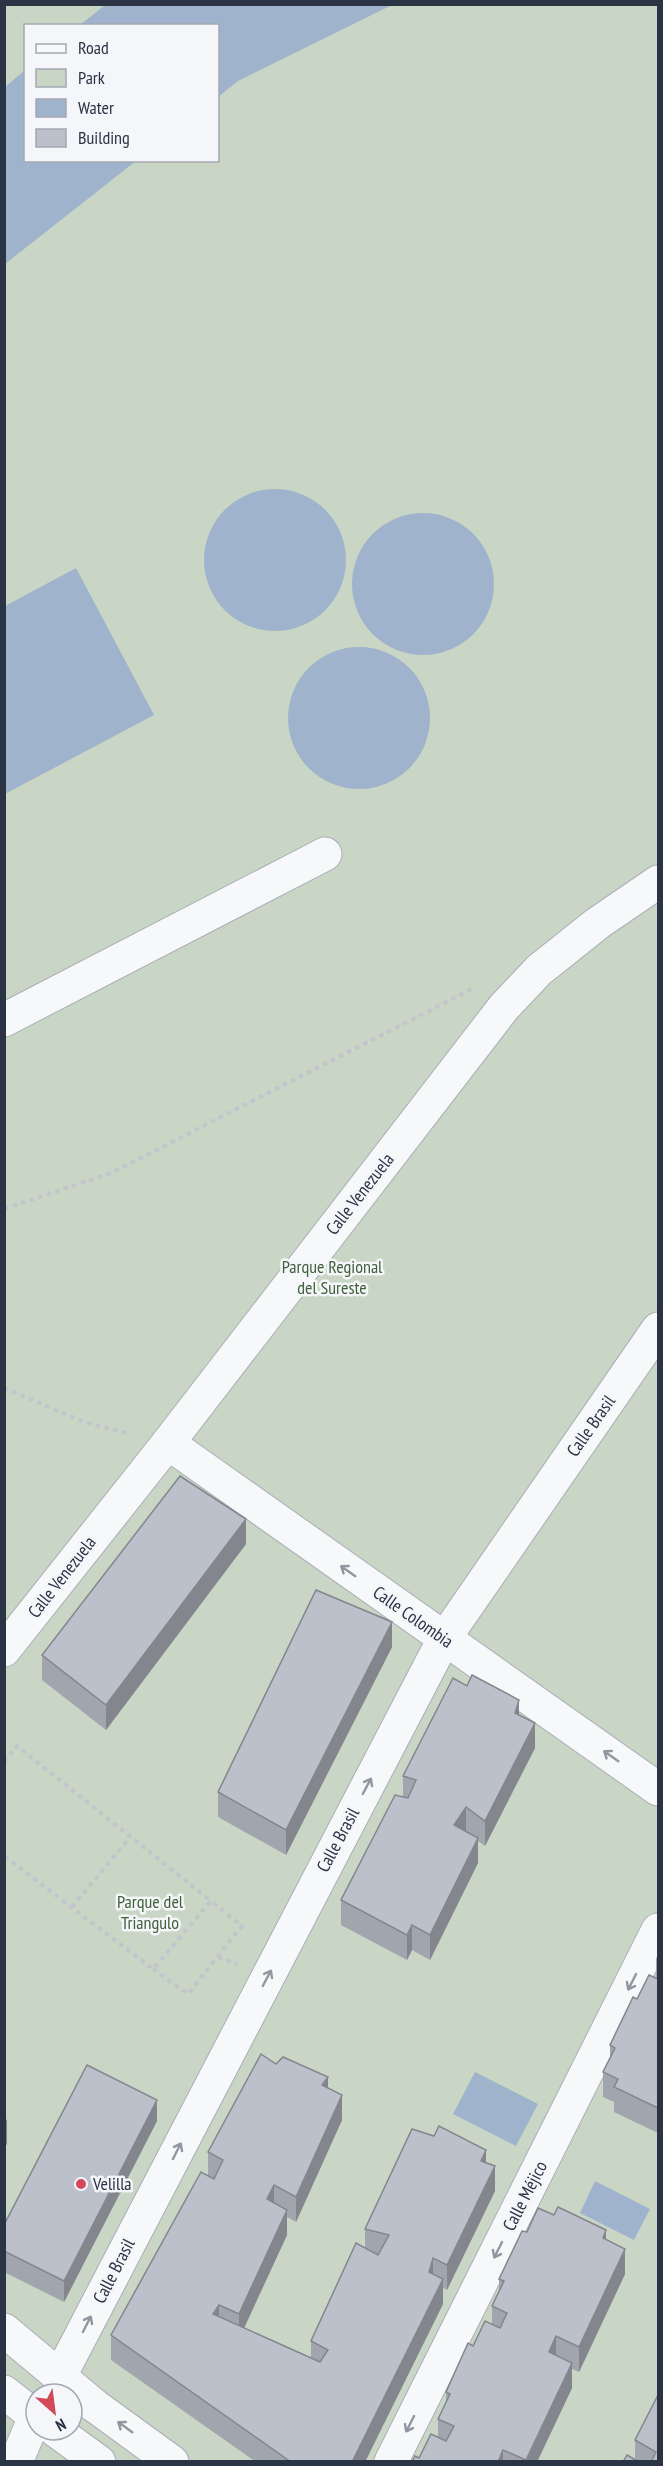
<svg xmlns="http://www.w3.org/2000/svg" width="663" height="2466" font-family="'PT Sans Narrow',sans-serif">
<style>
.green{fill:#c9d6c5;fill-rule:evenodd}
.water{fill:#9fb4cc}
.lines{fill:none;stroke-linecap:round;stroke-linejoin:round}
.minor-casing{stroke:#a9aeb7;stroke-width:35}
.path{stroke:#c2c5cb;stroke-width:4;stroke-dasharray:4.5 4.5;stroke-linecap:butt}
.minor{stroke:#f7f8fa;stroke-width:33}
.wall{fill:#a1a5ae}
.shaded-wall{fill:#83868d}
.building{fill:#bbc0ca;stroke:#83868d;stroke-width:1.5}
.oneway{stroke:#9196a0}
.poi-dot{fill:#d1495b;stroke:#f4f6f9;stroke-width:2}
.labels{text-anchor:middle;stroke-width:5;stroke-linejoin:round;paint-order:stroke}
.street-label{font-size:18px;fill:#2b3445;stroke:#f4f6f9}
.park-label{font-size:18px;fill:#3f6138;stroke:#f4f6f9}
.poi-label{font-size:18px;fill:#2b3445;stroke:#f4f6f9;text-anchor:start}
</style>
<rect width="100%" height="100%" fill="#e4e7ec"/>
<path class="green" d="M 5,5 L 658,5 L 658,2461 L 5,2462 ZM 26,26 L 218,26 L 218,160 L 26,160 ZM 36,2394 L 72,2394 L 72,2430 L 36,2430 Z"/>
<g class="water">
<polygon points="105,5 105,4 392,5 238,81 218,97 218,26 80,25"/>
<polygon points="25,70 26,160 136,161 5,264 5,87"/>
<circle cx="275" cy="560" r="71"/>
<circle cx="423" cy="584" r="71"/>
<polygon points="76,568 154,715 5,794 5,606"/>
<circle cx="359" cy="718" r="71"/>
<polygon points="475,2072 538,2104 516,2146 453,2114"/>
<polygon points="595,2181 650,2209 634,2240 580,2213"/>
</g>
<g class="lines">
<defs>
<g id="minor">
<polyline points="4,1020 325,854"/>
<polyline points="168,1443 658,1789"/>
<polyline points="4,1650 168,1443 504,1007 539,970 598,923 658,882"/>
<polyline points="4,2330 95,2406 172,2462"/>
<polyline points="60,2376 444,1639 658,1329"/>
<polyline points="4,2392 36,2417"/>
<polyline points="55,2430 99,2462"/>
<polyline points="16,2462 35,2417"/>
<polyline points="391,2462 658,1930"/>
</g>
</defs>
<use href="#minor" class="minor-casing"/>
<g class="path">
<polyline points="4,1209 111,1173 472,989"/>
<polyline points="4,1388 84,1422 130,1434"/>
<polyline points="4,1762 17,1746 211,1901 153,1969 4,1856"/>
<polyline points="72,1907 131,1836"/>
<polyline points="218,1957 237,1964"/>
<polyline points="153,1969 188,1994 242,1926 211,1901"/>
</g>
<use href="#minor" class="minor"/>
</g>
<g class="wall">
<polygon points="246,1544 106,1730 42,1680 42,1655"/>
<polygon points="392,1647 286,1855 218,1817 218,1792"/>
<polygon points="467,1686 519,1715 535,1748 485,1846 478,1841 478,1863 430,1960 412,1950 407,1960 341,1925 341,1900 403,1797 403,1776"/>
<polygon points="658,1954 658,2133 614,2112 614,2102 603,2097 603,2072 610,2059 610,2045 637,1999 656,1978 656,1959"/>
<polygon points="276,2064 328,2087 342,2120 296,2222 287,2217 287,2235 244,2328 311,2358 311,2341 365,2248 365,2229 486,2163 495,2191 447,2290 443,2288 443,2304 365,2462 256,2462 111,2360 111,2335 208,2176 208,2152"/>
<polygon points="157,2121 64,2302 4,2272 4,2225"/>
<polygon points="527,2232 606,2240 625,2274 579,2372 572,2369 572,2388 537,2462 412,2462 419,2458 438,2438 438,2419 446,2404 446,2392 492,2325 492,2306 499,2291 499,2279"/>
<polygon points="658,2395 658,2462 623,2462 635,2459 635,2440"/>
</g>
<g class="shaded-wall">
<polygon points="246,1519 246,1544 106,1730 106,1705"/>
<polygon points="392,1622 392,1647 286,1855 286,1830"/>
<polygon points="519,1700 519,1725 515,1713"/>
<polygon points="535,1723 535,1748 485,1846 485,1821"/>
<polygon points="466,1807 466,1832 454,1825"/>
<polygon points="478,1838 478,1863 430,1960 430,1935"/>
<polygon points="412,1925 412,1950 407,1960 407,1935"/>
<polygon points="328,2077 328,2102 322,2085"/>
<polygon points="342,2095 342,2120 296,2222 296,2197"/>
<polygon points="157,2100 157,2121 64,2302 64,2281"/>
<polygon points="7,2119 7,2144 4,2148 4,2123"/>
<polygon points="486,2150 486,2175 481,2161"/>
<polygon points="495,2166 495,2191 447,2290 447,2265"/>
<polygon points="274,2185 274,2210 267,2199"/>
<polygon points="287,2210 287,2235 239,2339 239,2314"/>
<polygon points="606,2230 606,2255 603,2238"/>
<polygon points="625,2249 625,2274 579,2372 579,2347"/>
<polygon points="433,2258 433,2283 429,2272"/>
<polygon points="443,2279 443,2304 365,2462 352,2462"/>
<polygon points="219,2305 219,2330 213,2314"/>
<polygon points="556,2336 556,2361 549,2352"/>
<polygon points="572,2363 572,2388 537,2462 526,2462"/>
<polygon points="503,2450 503,2462 498,2462"/>
</g>
<g class="building">
<polygon points="180,1476 246,1519 106,1705 42,1655"/>
<polygon points="316,1590 392,1622 286,1830 218,1792"/>
<polygon points="472,1675 519,1700 515,1713 535,1723 485,1821 466,1807 454,1825 478,1838 430,1935 412,1925 407,1935 341,1900 395,1795 408,1798 416,1780 403,1776 453,1678 467,1686"/>
<polygon points="649,1975 658,1979 658,2108 614,2087 618,2079 603,2072 615,2048 610,2045 633,1997 637,1999"/>
<polygon points="261,2054 276,2064 283,2057 328,2077 322,2085 342,2095 296,2197 274,2185 267,2199 287,2210 239,2314 219,2305 213,2314 320,2362 328,2350 311,2341 356,2243 378,2255 389,2235 365,2229 412,2129 434,2136 439,2126 486,2150 481,2161 495,2166 447,2265 433,2258 429,2272 443,2279 352,2462 291,2462 111,2335 201,2172 214,2179 223,2160 208,2152"/>
<polygon points="87,2065 157,2100 64,2281 4,2251 4,2225"/>
<polygon points="558,2207 606,2230 603,2238 625,2249 579,2347 556,2336 549,2352 572,2363 526,2460 503,2450 498,2462 412,2462 415,2456 419,2458 431,2434 446,2441 454,2426 438,2419 450,2394 446,2392 468,2343 473,2346 485,2321 500,2328 507,2313 492,2306 504,2281 499,2279 522,2231 527,2232 538,2208 554,2215"/>
<polygon points="658,2395 658,2462 651,2462 656,2452 635,2440"/>
<polygon points="627,2455 639,2462 623,2462"/>
</g>
<defs><path id="oneway-shaft" d="M-6 0H5M1.5-3L5.5 0L1.5 3" fill="none" stroke-width="1.6" stroke-linecap="round" stroke-linejoin="round" transform="scale(1.5)"/></defs>
<g class="oneway">
<use href="#oneway-shaft" transform="translate(348 1571) rotate(-145)"/>
<use href="#oneway-shaft" transform="translate(611 1756) rotate(-145)"/>
<use href="#oneway-shaft" transform="translate(367 1786) rotate(-62)"/>
<use href="#oneway-shaft" transform="translate(267 1978) rotate(-62)"/>
<use href="#oneway-shaft" transform="translate(632 1982) rotate(117)"/>
<use href="#oneway-shaft" transform="translate(177 2151) rotate(-63)"/>
<use href="#oneway-shaft" transform="translate(498 2250) rotate(117)"/>
<use href="#oneway-shaft" transform="translate(87 2324) rotate(-63)"/>
<use href="#oneway-shaft" transform="translate(410 2424) rotate(117)"/>
<use href="#oneway-shaft" transform="translate(125 2427) rotate(-144)"/>
</g>
<circle class="poi-dot" cx="81" cy="2184" r="6"/>
<g class="labels">
<g class="street-label">
<text transform="translate(360 1194) rotate(-52)" y="6">Calle Venezuela</text>
<text transform="translate(591 1426) rotate(-55)" y="6">Calle Brasil</text>
<text transform="translate(62 1577) rotate(-52)" y="6">Calle Venezuela</text>
<text transform="translate(413 1617) rotate(35)" y="6">Calle Colombia</text>
<text transform="translate(338 1840) rotate(-62)" y="6">Calle Brasil</text>
<text transform="translate(525 2196) rotate(-63)" y="6">Calle Méjico</text>
<text transform="translate(114 2271) rotate(-63)" y="6">Calle Brasil</text>
</g>
<g class="park-label">
<text x="332" y="1273">Parque Regional<tspan x="332" dy="21">del Sureste</tspan></text>
<text x="150" y="1908">Parque del<tspan x="150" dy="21">Triangulo</tspan></text>
</g>
<g class="poi-label">
<text x="93" y="2190">Velilla</text>
</g>
</g>
<rect width="663" height="2466" fill="none" stroke="#2b3445" stroke-width="12"/>
<rect x="24" y="24" width="195" height="138" fill="#f4f6f9" stroke="#a4a8b1" stroke-width="1.5"/>
<rect x="36" y="44" width="30" height="9" fill="#f7f8fa" stroke="#a4a8b1" stroke-width="1.5"/>
<text x="78" y="54" font-size="18" fill="#2b3445">Road</text>
<rect x="36" y="69" width="30" height="18" fill="#c9d6c5" stroke="#a4a8b1" stroke-width="1.5"/>
<text x="78" y="84" font-size="18" fill="#2b3445">Park</text>
<rect x="36" y="99" width="30" height="18" fill="#9fb4cc" stroke="#a4a8b1" stroke-width="1.5"/>
<text x="78" y="114" font-size="18" fill="#2b3445">Water</text>
<rect x="36" y="129" width="30" height="18" fill="#bbc0ca" stroke="#a4a8b1" stroke-width="1.5"/>
<text x="78" y="144" font-size="18" fill="#2b3445">Building</text>
<g transform="translate(54 2412) rotate(152)"><circle r="28" fill="#f4f6f9" stroke="#a4a8b1" stroke-width="1.5"/>
<path d="M0-4.5L10 22L0 15L-10 22Z" fill="#d1495b"/>
<text y="-9" font-size="16" font-weight="bold" text-anchor="middle" fill="#2b3445">N</text>
</g>
</svg>
